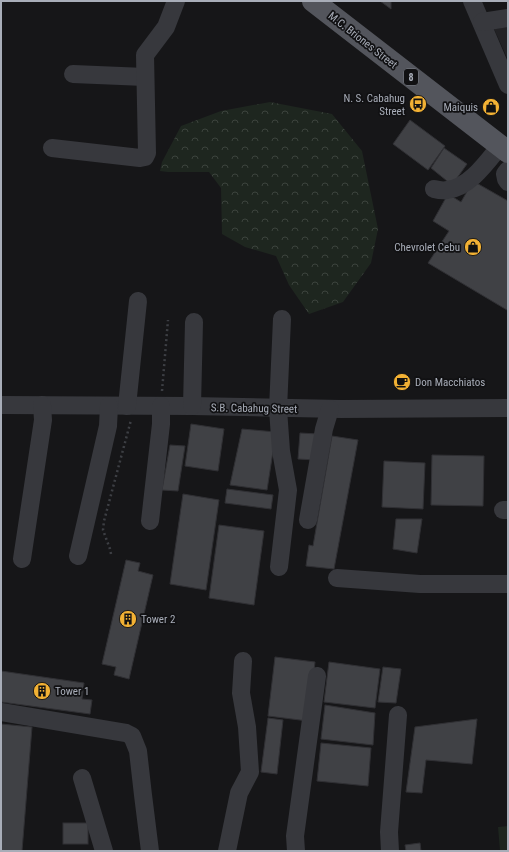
<svg xmlns="http://www.w3.org/2000/svg" width="509" height="852" font-family="'Roboto Condensed',sans-serif">
<style>
.built{fill:#222225}
.green{fill:#1e261f}
.forest{fill:url(#forest-crowns)}
.building{fill:#404145;stroke:#303034}
.lines{fill:none;stroke-linecap:round;stroke-linejoin:round}
.path{stroke:#3d3f44;stroke-width:2.5;stroke-dasharray:2 3;stroke-linecap:butt}
.minor{stroke:#37383d;stroke-width:18}
.major{stroke:#53555c;stroke-width:22}
.labels{text-anchor:middle;stroke-width:3.5;stroke-linejoin:round;paint-order:stroke}
.shield{fill:#111113;stroke:#7b7e86;stroke-width:1}
.shield-label{font-size:10px;font-weight:bold;fill:#a8adb8}
.street-label{font-size:11px;fill:#a8adb8;stroke:#111113}
.poi-label{font-size:11px;fill:#a8adb8;stroke:#111113;text-anchor:end}
</style>
<defs>
<pattern id="forest-crowns" width="20" height="18" patternUnits="userSpaceOnUse"><rect width="20" height="18" fill="#1e261f"/><path d="M2 6a3 3 0 1 1 6 0M12 15a3 3 0 1 1 6 0" fill="none" stroke="#3c433d"/></pattern>
</defs>
<rect width="100%" height="100%" fill="#161618"/>
<polygon class="built" points="508,27 508,60 494,29"/>
<polygon class="green" points="508,826 508,851 500,851 498,827"/>
<polygon class="forest" points="270,102 332,114 362,151 378,229 371,263 343,302 309,314 289,285 276,256 245,247 222,234 221,188 209,172 168,172 160,171 162,162 181,126 221,111"/>
<g class="building">
<polygon points="380,1 391,1 391,9"/>
<polygon points="410,120 445,146 428,170 393,144"/>
<polygon points="444,148 467,164 452,185 431,168"/>
<polygon points="473,181 508,201 508,307 507,310 428,263 449,231 433,221 448,194 461,202"/>
<polygon points="191,424 224,429 218,471 185,466"/>
<polygon points="242,429 276,432 267,490 230,485"/>
<polygon points="300,433 318,434 316,460 298,459"/>
<polygon points="332,436 358,440 334,569 306,566 309,545 313,546"/>
<polygon points="170,445 185,446 178,491 162,490"/>
<polygon points="432,455 484,456 483,506 431,505"/>
<polygon points="384,461 425,463 423,509 382,507"/>
<polygon points="227,489 273,495 271,509 225,503"/>
<polygon points="183,494 219,500 206,590 170,584"/>
<polygon points="396,519 422,519 417,553 393,549"/>
<polygon points="219,525 264,531 254,605 209,598"/>
<polygon points="126,560 140,563 138,571 153,575 129,679 114,675 116,667 102,664"/>
<polygon points="275,657 315,662 308,721 268,716"/>
<polygon points="329,662 380,669 375,708 324,702"/>
<polygon points="383,667 401,669 396,703 378,702"/>
<polygon points="1,671 84,683 82,699 92,700 90,714 1,702"/>
<polygon points="325,705 375,713 373,745 321,739"/>
<polygon points="268,718 283,720 277,774 261,772"/>
<polygon points="477,719 472,764 426,760 422,793 406,792 415,727"/>
<polygon points="1,724 32,727 22,851 1,851"/>
<polygon points="321,743 371,748 368,786 317,781"/>
<rect x="63" y="823" width="25" height="21"/>
<polygon points="420,843 421,851 406,851 405,845"/>
</g>
<g class="lines">
<g class="path">
<polyline points="162,391 168,320"/>
<polyline points="111,554 110,549 103,530 104,521 131,420"/>
</g>
<g class="minor">
<polyline points="472,1 508,85"/>
<polyline points="482,22 508,18"/>
<polyline points="73,74 145,77"/>
<polyline points="52,148 140,158 145,157 147,153 145,55 166,27 176,1"/>
<polyline points="508,170 505,174 506,179 508,182"/>
<path d="M 434,189 C 438,190 443,191 447,190 C 469,188 487,162 500,146"/>
<polyline points="1,405 192,406 341,409 508,408"/>
<polyline points="127,406 138,301"/>
<polyline points="192,406 194,322"/>
<polyline points="503,510 508,510"/>
<polyline points="308,520 324,429 330,409"/>
<polyline points="150,521 161,424 161,406"/>
<polyline points="78,556 108,426 109,406"/>
<polyline points="22,559 43,420 42,405"/>
<polyline points="279,567 288,490 281,451 278,409 282,319"/>
<polyline points="337,578 420,584 508,584"/>
<polyline points="1,712 126,733 132,736 138,751 143,795 150,851"/>
<polyline points="82,778 104,851"/>
<polyline points="227,851 239,793 250,772 247,727 241,693 243,661"/>
<polyline points="296,851 295,836 317,676"/>
<polyline points="390,851 389,832 398,715"/>
</g>
<polyline class="major" points="313,1 508,152"/>
</g>
<defs>
<symbol id="bus-disc" viewBox="-11 -11 22 22"><circle r="9.5" fill="#f2b134" stroke="#111113"/><path d="M-5-6H5V4H4V6H2V4H-2V6H-4V4H-5ZM-3.5-4V0h7V-4ZM-3.5 1.2v1.5H-2V1.2ZM2 1.2v1.5H3.5V1.2Z" fill="#111"/></symbol>
<symbol id="shop-disc" viewBox="-11 -11 22 22"><circle r="9.5" fill="#f2b134" stroke="#111113"/><path d="M-5-2.5h2.3a2.7 3.5 0 0 1 5.4 0H5L5.5 6h-11ZM-1.5-2.5h3a1.5 2.3 0 0 0-3 0Z" fill="#111"/></symbol>
<symbol id="cafe-disc" viewBox="-11 -11 22 22"><circle r="9.5" fill="#f2b134" stroke="#111113"/><path d="M-5.5-4.5H6V0H3Q3 3.5 0 3.5H-2.5Q-5.5 3.5-5.5 0ZM3-3.2v2h1.7v-2ZM-6 4.5H4V6H-6Z" fill="#111"/></symbol>
<symbol id="building-disc" viewBox="-11 -11 22 22"><circle r="9.5" fill="#f2b134" stroke="#111113"/><path d="M-4-6H4V6H1V3H-1V6H-4ZM-2.5-4.3h1.7v1.8h-1.7ZM.8-4.3h1.7v1.8H.8ZM-2.5-1h1.7V.8h-1.7ZM.8-1h1.7V.8H.8Z" fill="#111"/></symbol>
</defs>
<g fill-rule="evenodd">
<use href="#bus-disc" x="408" y="94" width="20" height="20"/>
<use href="#shop-disc" x="481" y="97" width="20" height="20"/>
<use href="#shop-disc" x="463" y="237" width="20" height="20"/>
<use href="#cafe-disc" x="392" y="372" width="20" height="20"/>
<use href="#building-disc" x="118" y="609" width="20" height="20"/>
<use href="#building-disc" x="32" y="681" width="20" height="20"/>
</g>
<g class="labels">
<rect class="shield" x="404" y="69" width="14" height="16" rx="3"/>
<g class="shield-label">
<text x="411" y="81">8</text>
</g>
<g class="street-label">
<text transform="translate(363 40) rotate(38)" y="4">M.C. Briones Street</text>
<text transform="translate(254 408) rotate(1)" y="4">S.B. Cabahug Street</text>
</g>
<g class="poi-label">
<text x="405" y="102">N. S. Cabahug<tspan x="405" dy="13">Street</tspan></text>
<text x="478" y="111">Maiquis</text>
<text x="460" y="251">Chevrolet Cebu</text>
<text x="415" y="386" text-anchor="start">Don Macchiatos</text>
<text x="141" y="623" text-anchor="start">Tower 2</text>
<text x="55" y="695" text-anchor="start">Tower 1</text>
</g>
</g>
<rect width="509" height="852" fill="none" stroke="#a8adb8" stroke-width="4"/>
</svg>
